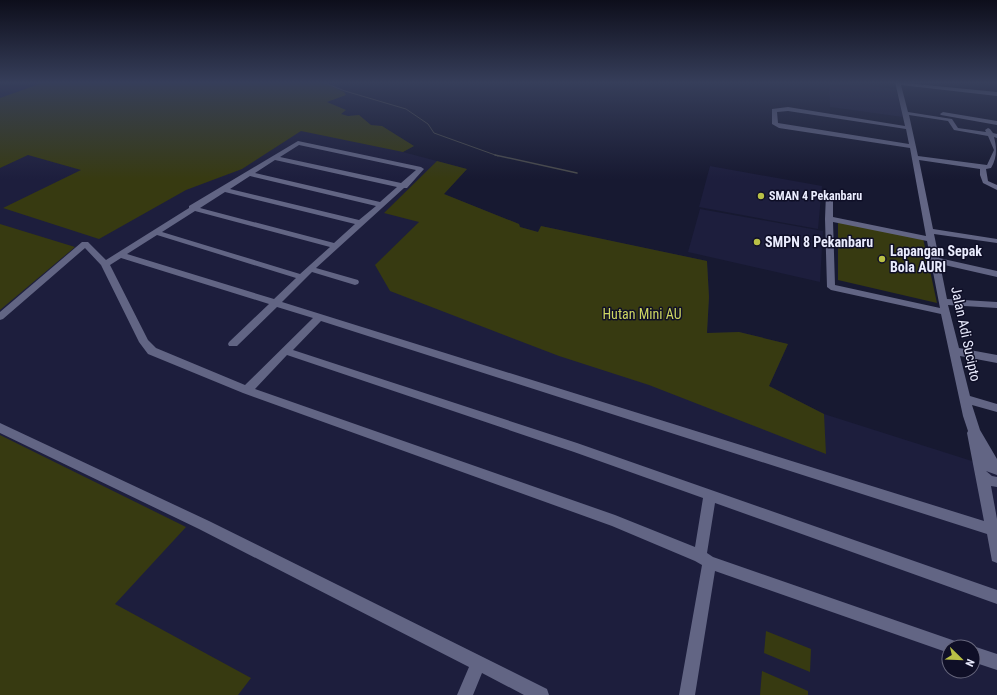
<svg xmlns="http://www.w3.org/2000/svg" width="997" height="695" font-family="'Roboto Condensed',sans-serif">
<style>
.built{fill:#1d1e3d;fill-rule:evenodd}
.green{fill:#373a11}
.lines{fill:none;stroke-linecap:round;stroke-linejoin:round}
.stream-far1{stroke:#4a4b4c;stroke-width:1}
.stream{stroke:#4a4b4c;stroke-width:1.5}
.minor{fill:#626584;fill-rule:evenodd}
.poi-dot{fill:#b9c046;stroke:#0f0f27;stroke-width:1.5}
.labels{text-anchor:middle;stroke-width:3;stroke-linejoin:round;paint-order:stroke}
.far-poi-label{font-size:12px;font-weight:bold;fill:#eaecfe;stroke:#0f0f27;text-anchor:start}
.poi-label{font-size:14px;font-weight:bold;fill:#eaecfe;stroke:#0f0f27;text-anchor:start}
.park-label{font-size:14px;fill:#cdd562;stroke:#0f0f27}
.street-label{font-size:14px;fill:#eaecfe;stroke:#0f0f27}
</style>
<rect width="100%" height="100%" fill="#171931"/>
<g class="built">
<path d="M 0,82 L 322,82 L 344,92 L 346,95 L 327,102 L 346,110 L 341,114 L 348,116 L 359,115 L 371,125 L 382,126 L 414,146 L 403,152 L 467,169 L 444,194 L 519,224 L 520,227 L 538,232 L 541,226 L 707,261 L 709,297 L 707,333 L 739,332 L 788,344 L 769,386 L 824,414 L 997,469 L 997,695 L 0,695 ZM 949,647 L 973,647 L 973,671 L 949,671 Z"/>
<polygon points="829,82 842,82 896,89 903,117 830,107"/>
<polygon points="710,166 822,186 818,229 699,207"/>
<polygon points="700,209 823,231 820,282 688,252"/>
</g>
<g class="green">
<polygon points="45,82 322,82 344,92 346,95 327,102 346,110 341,114 348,116 359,115 371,125 382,126 414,146 403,152 301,131 242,169 186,190 99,239 3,208 81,170 28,155 0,168 0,98"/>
<polygon points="437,161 467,169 444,194 519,224 520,227 538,232 541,226 707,261 709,297 707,333 739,332 788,344 769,386 824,414 826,454 649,385 559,356 390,291 375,265 419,222 384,213"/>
<polygon points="838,222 923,238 937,303 838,280"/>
<polygon points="0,224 75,247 0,310"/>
<polygon points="0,435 186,527 115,604 251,678 238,695 0,695"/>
<polygon points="766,631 811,649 810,672 764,653"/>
<polygon points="762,671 808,691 808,695 760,695"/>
</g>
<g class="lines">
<polyline class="stream-far1" points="322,82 345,91 406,109 428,124 434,133 498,156"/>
<polyline class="stream" points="495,155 577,173"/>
<g class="minor">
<path d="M 895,82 L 997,92 L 997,96 L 901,85 L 908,112 L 952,119 L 958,128 L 986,132 L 985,130 L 988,128 L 990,129 L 993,133 L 997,134 L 997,138 L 994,137 C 997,148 997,158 991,168 L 986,169 L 988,181 L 997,185 L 997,190 L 983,183 L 980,175 L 980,169 L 919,160 L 933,229 L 997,239 L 997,243 L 934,234 L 939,258 L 997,271 L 997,277 L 940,264 L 947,299 L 997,302 L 997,308 L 948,305 L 959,348 L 997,355 L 997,363 L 960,356 L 970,396 L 997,404 L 997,412 L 972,405 L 980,430 L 997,459 L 997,475 L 986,471 L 992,476 L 997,477 L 997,487 L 991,486 L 997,519 L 997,563 L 992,561 L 987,534 L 321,321 L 293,350 L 577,443 L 997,590 L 997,604 L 715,503 L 707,553 L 713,557 L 958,642 L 961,647 L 949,647 L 949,653 L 715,571 L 695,695 L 679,695 L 702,565 L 695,561 L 612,526 L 243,393 L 148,354 L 139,342 L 101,265 L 85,248 L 3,319 L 0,320 L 0,312 L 82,242 L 88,242 L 106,260 L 189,208 L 189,206 L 298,141 L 421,167 L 424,169 L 407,188 L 404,188 L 316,268 L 358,280 L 359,282 L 358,284 L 355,285 L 312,272 L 282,302 L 984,521 L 967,433 L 968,431 L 963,416 L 941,314 L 831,290 L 827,287 L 825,219 L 826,193 L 829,193 L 833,195 L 833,217 L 926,236 L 910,148 L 779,128 L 772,124 L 772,109 L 788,107 L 905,126 ZM 788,111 L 906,129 L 909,144 L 778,123 L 777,112 ZM 909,115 L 948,121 L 954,130 L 988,136 L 994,150 L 987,165 L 918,156 ZM 299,145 L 416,170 L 401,183 L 280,157 ZM 275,160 L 397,187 L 380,202 L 255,173 ZM 250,176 L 376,206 L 359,220 L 230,189 ZM 225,192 L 355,224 L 334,243 L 200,208 ZM 195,211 L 330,247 L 300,274 L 162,232 ZM 833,222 L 927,241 L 940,308 L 835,285 ZM 157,235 L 296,278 L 274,299 L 127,254 ZM 121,258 L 269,304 L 229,342 L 228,344 L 229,346 L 237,346 L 277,307 L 313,318 L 245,385 L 156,348 L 148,340 L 110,265 ZM 287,355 L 574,452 L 703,498 L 695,547 L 615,515 L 255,389 Z"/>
<polygon points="943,112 997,121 997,125 941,115 940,114"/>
<polygon points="0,423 209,521 547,689 549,695 524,695 482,673 473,695 457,695 469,667 199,529 0,433"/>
<polygon points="973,646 997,654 997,670 973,662 973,647 971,647"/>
</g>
</g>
<linearGradient id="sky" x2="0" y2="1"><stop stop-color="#0d0e1b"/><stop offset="0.46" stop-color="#363e5a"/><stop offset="1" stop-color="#363e5a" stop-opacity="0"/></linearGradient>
<rect width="997" height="179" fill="url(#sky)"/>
<g class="poi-dot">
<circle cx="761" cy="196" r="4"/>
<circle cx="757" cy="242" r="4"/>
<circle cx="882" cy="259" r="4"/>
</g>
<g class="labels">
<g class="far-poi-label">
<text x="769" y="200">SMAN 4 Pekanbaru</text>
</g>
<g class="poi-label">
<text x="765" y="247">SMPN 8 Pekanbaru</text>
<text x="890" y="256">Lapangan Sepak<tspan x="890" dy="16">Bola AURI</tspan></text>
</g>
<g class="park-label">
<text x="642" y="319">Hutan Mini AU</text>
</g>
<g class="street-label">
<text transform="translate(966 334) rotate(78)" y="5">Jalan Adi Sucipto</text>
</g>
</g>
<g transform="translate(961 659) rotate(113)"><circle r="19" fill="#0f0f27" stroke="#67677d"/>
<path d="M0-3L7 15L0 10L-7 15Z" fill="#b9c046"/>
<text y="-6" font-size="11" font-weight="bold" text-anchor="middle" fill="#eaecfe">N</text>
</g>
</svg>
